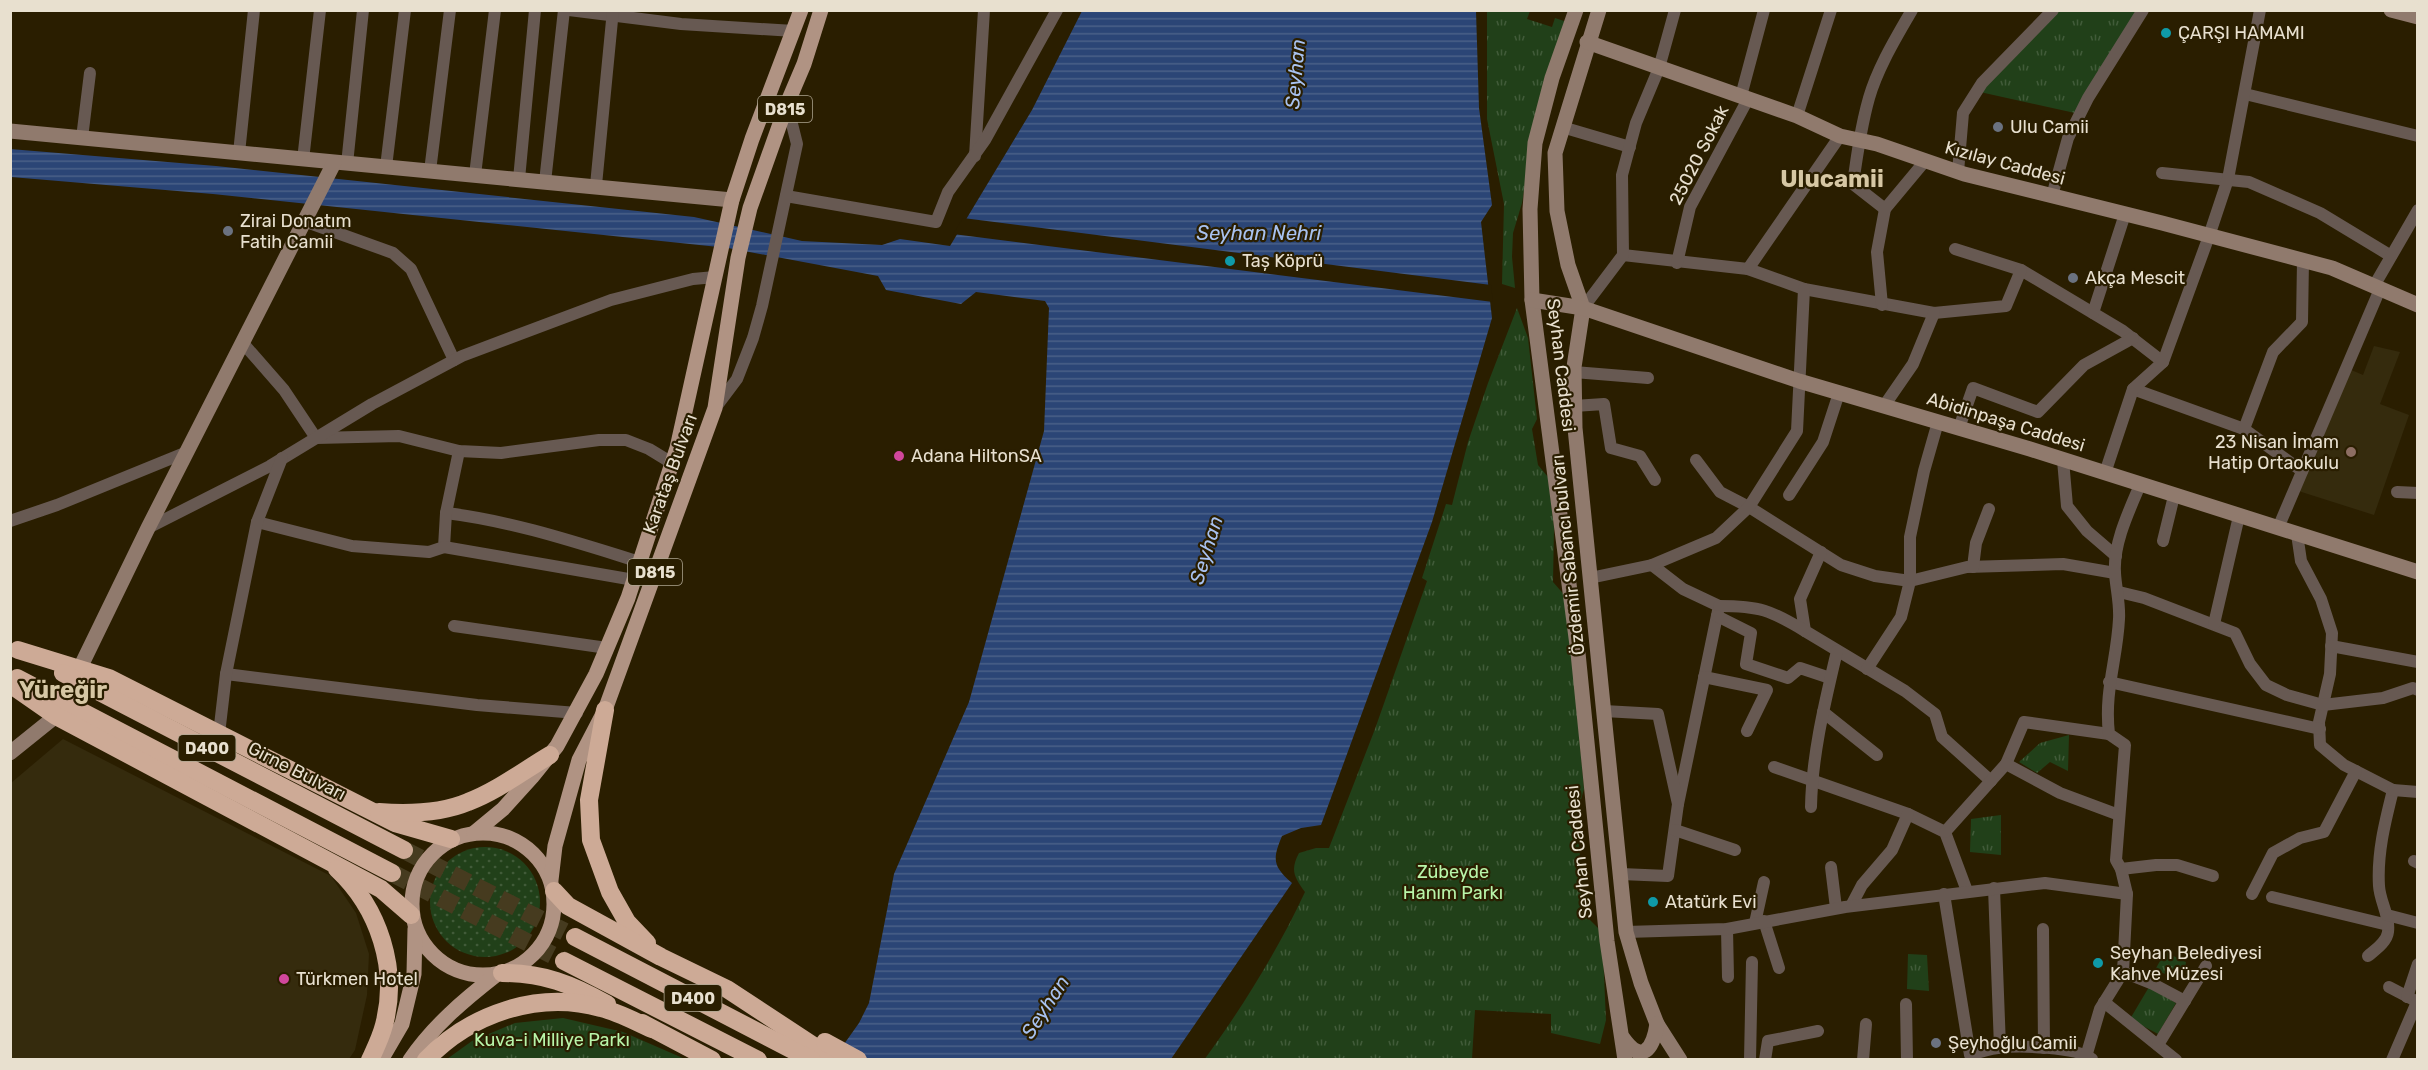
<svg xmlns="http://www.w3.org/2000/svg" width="2428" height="1070" font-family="Rubik,sans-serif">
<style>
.built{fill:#352b0d}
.grass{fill:url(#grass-dots)}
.park{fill:url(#park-tufts)}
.water{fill:url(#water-rules)}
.pier{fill:#2a1e00}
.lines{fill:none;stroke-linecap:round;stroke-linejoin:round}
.highway-tunnel{stroke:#463b1f;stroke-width:18;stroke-dasharray:18 9;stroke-linecap:butt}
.street{stroke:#675952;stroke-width:12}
.secondary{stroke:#907a6d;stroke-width:15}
.primary{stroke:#b09383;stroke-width:15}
.highway{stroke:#cdaa96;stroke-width:18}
.culture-dot{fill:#0f9aa8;stroke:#2a1e00;stroke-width:2}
.worship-dot{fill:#6b7280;stroke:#2a1e00;stroke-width:2}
.education-dot{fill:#8d6e63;stroke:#2a1e00;stroke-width:2}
.hotel-dot{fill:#d1479c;stroke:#2a1e00;stroke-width:2}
.labels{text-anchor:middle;stroke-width:4.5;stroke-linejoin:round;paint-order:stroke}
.shield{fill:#2a1e00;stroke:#afa691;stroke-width:1.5}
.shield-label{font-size:16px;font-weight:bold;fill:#e8e0cf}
.poi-label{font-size:18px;fill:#e8e0cf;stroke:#2a1e00;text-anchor:start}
.street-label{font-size:18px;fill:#e8e0cf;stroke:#2a1e00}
.park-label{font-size:18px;fill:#b8f5a9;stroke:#2a1e00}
.water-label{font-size:20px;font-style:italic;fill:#a8c2f0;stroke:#2a1e00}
.district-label{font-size:24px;font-weight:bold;fill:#d6c7a4;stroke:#2a1e00}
</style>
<defs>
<pattern id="grass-dots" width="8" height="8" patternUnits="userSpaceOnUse" patternTransform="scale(1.5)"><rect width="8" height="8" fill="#214019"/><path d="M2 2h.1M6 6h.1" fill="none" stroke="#415b39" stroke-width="1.8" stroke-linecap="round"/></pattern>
<pattern id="park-tufts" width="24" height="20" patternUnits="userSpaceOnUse" patternTransform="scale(1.5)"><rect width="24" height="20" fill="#214019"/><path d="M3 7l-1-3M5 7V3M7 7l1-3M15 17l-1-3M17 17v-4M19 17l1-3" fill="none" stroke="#415b39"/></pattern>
<pattern id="water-rules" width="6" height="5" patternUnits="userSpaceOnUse" patternTransform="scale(1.5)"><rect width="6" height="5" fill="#2b4576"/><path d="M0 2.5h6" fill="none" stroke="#4a6088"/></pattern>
</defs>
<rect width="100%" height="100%" fill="#2a1e00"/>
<g class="built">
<polygon points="2374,346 2400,352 2380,404 2409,415 2374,515 2289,488 2342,366 2363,375"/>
<polygon points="63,739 331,876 356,913 369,954 367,995 355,1050 349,1059 11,1059 11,783"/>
</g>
<circle class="grass" cx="485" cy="902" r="55"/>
<g class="park">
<polygon points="1487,11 1530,11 1527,19 1552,27 1555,18 1567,22 1535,125 1522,203 1513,233 1512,257 1515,288 1502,284 1504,204 1487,119"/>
<polygon points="2055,11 2137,11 2075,113 1980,92"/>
<path d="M 1517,308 L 1528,338 L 1537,419 L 1532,429 L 1538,465 L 1548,477 L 1554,527 L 1553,582 L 1567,598 L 1584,789 L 1576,817 L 1586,916 L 1602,932 L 1606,1020 L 1600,1044 L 1551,1033 L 1551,1014 L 1475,1010 L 1472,1059 L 1204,1060 C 1242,1008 1278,950 1305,892 C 1294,877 1290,870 1299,853 L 1316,848 L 1329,848 L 1375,729 L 1427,581 L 1422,578 L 1446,504 L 1452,505 L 1468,442 L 1488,383 Z"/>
<polygon points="2069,735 2068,771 2050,762 2037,773 2019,762 2040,743"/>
<polygon points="2001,815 2001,855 1970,852 1971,819"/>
<polygon points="2165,952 2186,962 2183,981 2155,970"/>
<polygon points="1908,954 1927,955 1929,991 1907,989"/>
<polygon points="2149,987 2176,1003 2158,1034 2130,1019"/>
<polygon points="563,1018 623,1032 685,1059 447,1059 472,1041 515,1023"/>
</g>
<path class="water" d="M 1082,11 L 1476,11 L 1479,108 L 1492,205 L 1481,222 L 1492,318 L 1432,522 L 1321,825 L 1301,828 L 1282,836 C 1272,860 1273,866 1292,883 L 1171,1059 L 828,1059 L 842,1047 L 859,1023 L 869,1003 L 894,874 L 969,702 L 1044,431 L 1049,308 L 1045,301 L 976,292 L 961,304 L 886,290 L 878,276 L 728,248 L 213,194 L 11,177 L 10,149 L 216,166 L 694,217 L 802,241 L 882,245 L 900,239 L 950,246 L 1032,110 Z"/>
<polygon class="pier" points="963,218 1491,285 1493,302 953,234"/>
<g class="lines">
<g class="highway-tunnel">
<polyline points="404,850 575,937"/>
<polyline points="392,873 564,961"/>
</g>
<g class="street">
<polyline points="569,10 681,24 794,31"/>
<polyline points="2245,94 2418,136"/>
<polyline points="1741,96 1764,10"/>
<polyline points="1797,116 1831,10"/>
<polyline points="1562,127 1630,147"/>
<polyline points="82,138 90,73"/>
<polyline points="239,153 254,10"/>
<polyline points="975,156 984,10"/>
<polyline points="303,160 320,10"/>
<polyline points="347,164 363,10"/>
<polyline points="386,167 405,10"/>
<polyline points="430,171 450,10"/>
<polyline points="1958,172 1963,113 1982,83 2053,10"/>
<polyline points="2162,173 2249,182 2320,213 2391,256"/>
<polyline points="475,175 495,10"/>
<polyline points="519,179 535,10"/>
<polyline points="545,182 564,10"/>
<polyline points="596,185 613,10"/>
<polyline points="786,196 936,222 948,192 985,140 1057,10"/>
<polyline points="2052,196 2068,138 2088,98 2143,10"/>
<path d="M 1885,209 L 1853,184 C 1857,155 1861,126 1869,98 C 1878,67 1896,38 1912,10"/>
<polyline points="304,221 393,253 411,269 454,360"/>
<polyline points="1955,249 2021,270 2123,331 2163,362"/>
<polyline points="1623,255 1748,269 1804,289 1934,313 2006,306 2021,270"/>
<polyline points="1677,263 1690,207 1748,99"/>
<polyline points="1748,269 1840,136"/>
<polyline points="2374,286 2418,210"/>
<polyline points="1882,305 1877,252 1885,209 1925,161"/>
<polyline points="1583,308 1623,255 1622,175 1636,123 1659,68 1675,10"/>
<polyline points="2093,313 2125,214"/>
<polyline points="242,342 284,390 316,438 399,436 459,451 501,453 599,440 626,440 649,449 672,463"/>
<polyline points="1574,372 1648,378"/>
<polyline points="2133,389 2244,429 2302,471"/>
<polyline points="1574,406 1604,404 1611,448 1640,456 1655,480"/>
<polyline points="1884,406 1913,364 1934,313"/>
<polyline points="716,407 737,379 753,338 762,306 797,144 787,104"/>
<polyline points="1959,428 1973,388 2038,412 2084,365 2133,338"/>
<polyline points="2244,429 2273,352 2302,322 2303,261"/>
<polyline points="1696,460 1720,492 1749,507 1841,565 1875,576 1910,581 1967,567 2063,564 2115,573"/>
<polyline points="2063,460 2067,506 2087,531 2116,556"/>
<polyline points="2105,473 2133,389 2163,362 2209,236 2228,179 2260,10"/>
<polyline points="2397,492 2418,493"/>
<polyline points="1789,495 1823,442 1839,393"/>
<path d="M 446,513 C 512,521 575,542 640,562"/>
<polyline points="10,521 57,505 187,452"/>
<polyline points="257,522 352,546 429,552 444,547 446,513 459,451"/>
<polyline points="148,528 270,466 372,404 462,356 611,300 693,279 715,277"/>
<polyline points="2278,528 2380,289"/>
<path d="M 2297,534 L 2301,561 L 2321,599 L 2332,633 L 2330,674 L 2319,722 L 2320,745 L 2344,765 L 2393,790 C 2385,822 2377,853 2379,886 C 2380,902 2390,916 2388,932 C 2387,942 2375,950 2368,956"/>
<polyline points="2163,541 2174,496"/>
<polyline points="444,547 634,580"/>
<polyline points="1821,552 1800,599 1805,631 1905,691 1935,714 1942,737 1991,781"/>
<polyline points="1652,565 1683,589 1719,606 1678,804"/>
<polyline points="1973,567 1976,543 1989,509"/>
<polyline points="1590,578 1652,565 1716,538 1749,507 1797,431 1804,289"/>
<polyline points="2119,592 2144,598 2235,633 2250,664 2266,685 2287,695 2323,705 2383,698 2413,688 2418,690"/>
<path d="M 1719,606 C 1760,606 1770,610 1805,631"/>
<polyline points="1717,616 1751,633 1746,664 1788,678 1800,668 1830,678"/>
<polyline points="2214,624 2239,516"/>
<polyline points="454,626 607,648"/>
<polyline points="2331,646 2418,662"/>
<polyline points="1867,669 1901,617 1910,581 1910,537 1924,471 1938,422"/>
<polyline points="226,674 477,705 577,713"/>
<polyline points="1704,677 1767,690 1747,731"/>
<polyline points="2109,682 2320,729"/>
<polyline points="1604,711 1658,714 1678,804 1668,876 1621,874"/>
<polyline points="1823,712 1877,755"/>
<polyline points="219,734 226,674 257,522 282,458"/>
<polyline points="2006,764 2024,722 2109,734"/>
<polyline points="1774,767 1908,814 1945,832 1967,891"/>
<polyline points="2393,790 2418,792"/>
<path d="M 1811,807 C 1812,754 1825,702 1837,651"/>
<polyline points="1675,830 1735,850"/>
<polyline points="1945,832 2006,764 2060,793 2119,815"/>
<polyline points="2414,861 2418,863"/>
<polyline points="1831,867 1836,908"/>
<polyline points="2121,869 2156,865 2177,865 2213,876"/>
<polyline points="1994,888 2000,1047"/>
<path d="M 1944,894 L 1970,1055 C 1979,1052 1988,1049 1998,1048 C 2017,1045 2078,1047 2092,1059"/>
<polyline points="2252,894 2273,853 2300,838 2324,832 2356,771"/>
<polyline points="2272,897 2388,925"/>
<polyline points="1851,906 1862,885 1892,850 1908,814"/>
<polyline points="2387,915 2418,923"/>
<polyline points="1764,921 1779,968"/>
<polyline points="1755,923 1764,882"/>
<polyline points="1727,929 1728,977"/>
<polyline points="2043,929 2044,1048"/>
<polyline points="1626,932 1727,929 1845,907 2045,883 2127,894"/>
<polyline points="2123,972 2153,984 2185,1001"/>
<polyline points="2389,987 2414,1000"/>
<polyline points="2407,997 2418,964"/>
<polyline points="2104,1002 2176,1060"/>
<polyline points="1906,1004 1907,1060"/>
<polyline points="2158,1045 2206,966"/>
<polyline points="1750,1060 1752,962"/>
<polyline points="1765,1060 1768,1041 1818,1031"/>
<polyline points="1863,1060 1866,1024"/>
<path d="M 2085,1060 L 2100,1009 L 2123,972 L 2127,894 L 2121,869 L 2116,860 L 2125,745 L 2109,734 C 2104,691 2117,660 2119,619 C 2120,603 2116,589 2115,573 C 2113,544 2129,511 2140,485"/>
<polyline points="2392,1060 2417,1002"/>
</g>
<g class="secondary">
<polyline points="1576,10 1552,78 1535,143 1530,209 1532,300 1578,653 1607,941 1625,1060"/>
<polyline points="1599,10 1555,153 1557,211 1568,265 1583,308 1574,367 1575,428 1626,932 1641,983 1657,1024 1680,1060"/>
<polyline points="2391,10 2418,17"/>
<polyline points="1587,42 1797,116 1840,136 1877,144 1964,174 2162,223 2332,268 2418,305"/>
<polyline points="10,131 732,200"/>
<polyline points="1532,300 1583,308 1799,381 2030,449 2418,572"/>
<polyline points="79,670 148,528 334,163"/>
<polyline points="10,753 56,716"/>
<path d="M 1623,1038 C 1642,1065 1653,1049 1657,1024"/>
</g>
<g class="primary">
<circle cx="483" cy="904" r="71"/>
<polyline points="474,833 503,809 532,777 557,746 596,674 628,598 677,448 732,200 752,139 801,10"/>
<polyline points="551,880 555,846 579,760 605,710 715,408 738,258 750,208 787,104 804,64 821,10"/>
<polyline points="381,1060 402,1024 414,974 415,929"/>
<path d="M 410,1060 C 433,1026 464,1000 496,975"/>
</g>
<g class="highway">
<polyline points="18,650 109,678 395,823 451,839"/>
<polyline points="63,673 404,850"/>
<polyline points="17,678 392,873"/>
<polyline points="10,684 56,716 381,889 411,915"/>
<polyline points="605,710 589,800 591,840 610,892 627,922 647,943"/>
<path d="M 379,812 C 407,814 442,813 468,802 C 497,791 523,771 550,755"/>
<path d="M 337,869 C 379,908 399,969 384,1025 C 381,1037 375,1049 370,1060"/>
<polyline points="554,891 568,906 661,957 727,989 835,1060"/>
<polyline points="575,937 812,1060"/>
<polyline points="564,961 758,1060"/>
<path d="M 502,973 C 544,973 571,984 607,1004"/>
<polyline points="642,1023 712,1060"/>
<polyline points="825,1042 858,1060"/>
<path d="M 426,1060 C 470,1014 538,990 601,1008 C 618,1012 636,1022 652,1029"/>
</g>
</g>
<g class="culture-dot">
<circle cx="2166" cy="33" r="6"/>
<circle cx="1230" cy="261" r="6"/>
<circle cx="1653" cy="902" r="6"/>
<circle cx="2098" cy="963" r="6"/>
</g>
<g class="worship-dot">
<circle cx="1998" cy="127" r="6"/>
<circle cx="228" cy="231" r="6"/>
<circle cx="2073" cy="278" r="6"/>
<circle cx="1936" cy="1043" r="6"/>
</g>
<circle class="education-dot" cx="2351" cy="452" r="6"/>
<g class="hotel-dot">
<circle cx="899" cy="456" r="6"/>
<circle cx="284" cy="979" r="6"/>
</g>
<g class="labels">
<g class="shield">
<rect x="758" y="96" width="54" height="26" rx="4.5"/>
<rect x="628" y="559" width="54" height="26" rx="4.5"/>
<rect x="178.5" y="735" width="57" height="26" rx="4.5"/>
<rect x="664.5" y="985" width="57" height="26" rx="4.5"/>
</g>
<g class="shield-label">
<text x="785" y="115">D815</text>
<text x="655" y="578">D815</text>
<text x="207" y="754">D400</text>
<text x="693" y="1004">D400</text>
</g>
<g class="poi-label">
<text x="2178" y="39">ÇARŞI HAMAMI</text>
<text x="2010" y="133">Ulu Camii</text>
<text x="240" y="227">Zirai Donatım<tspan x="240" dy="21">Fatih Camii</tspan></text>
<text x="1242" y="267">Taș Köprü</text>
<text x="2085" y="284">Akça Mescit</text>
<text x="2339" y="448" text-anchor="end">23 Nisan İmam<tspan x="2339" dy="21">Hatip Ortaokulu</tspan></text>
<text x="911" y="462">Adana HiltonSA</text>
<text x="1665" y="908">Atatürk Evi</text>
<text x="2110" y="959">Seyhan Belediyesi<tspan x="2110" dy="21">Kahve Müzesi</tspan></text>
<text x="296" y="985">Türkmen Hotel</text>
<text x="1948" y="1049">Şeyhoğlu Camii</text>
</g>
<g class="street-label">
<text transform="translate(1699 155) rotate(-63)" y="6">25020 Sokak</text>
<text transform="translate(2005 163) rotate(15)" y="6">Kızılay Caddesi</text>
<text transform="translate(1561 365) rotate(83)" y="6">Seyhan Caddesi</text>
<text transform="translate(2006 422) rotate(17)" y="6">Abidinpaşa Caddesi</text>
<text transform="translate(670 474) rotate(-70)" y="6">Karataş Bulvarı</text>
<text transform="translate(1568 555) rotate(-96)" y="6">Özdemir Sabancı bulvarı</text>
<text transform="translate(297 771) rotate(27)" y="6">Girne Bulvarı</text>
<text transform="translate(1579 852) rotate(-96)" y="6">Seyhan Caddesi</text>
</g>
<g class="park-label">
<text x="1453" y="878">Zübeyde<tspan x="1453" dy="21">Hanım Parkı</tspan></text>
<text x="552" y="1046">Kuva-i Milliye Parkı</text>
</g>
<g class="water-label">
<text transform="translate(1295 74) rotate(-85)" y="7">Seyhan</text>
<text x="1259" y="240">Seyhan Nehri</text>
<text transform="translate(1206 550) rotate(-73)" y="7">Seyhan</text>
<text transform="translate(1045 1007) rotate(-57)" y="7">Seyhan</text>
</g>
<g class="district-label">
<text x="1832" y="187">Ulucamii</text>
<text x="63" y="698">Yüreğir</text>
</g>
</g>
<rect width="2428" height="1070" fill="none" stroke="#e8e0cf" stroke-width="24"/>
</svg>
